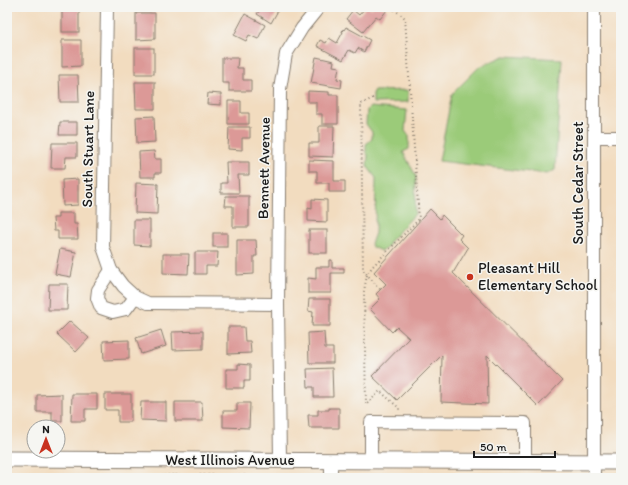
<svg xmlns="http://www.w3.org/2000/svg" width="628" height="485" font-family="Itim,sans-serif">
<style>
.green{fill:#9bcb79;stroke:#5c744a}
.building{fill:#dc9997}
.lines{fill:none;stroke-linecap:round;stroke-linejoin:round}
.minor-casing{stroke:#877c6e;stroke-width:14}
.major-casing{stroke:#877c6e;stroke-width:17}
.path{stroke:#877c6e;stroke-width:2;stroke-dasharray:1 3;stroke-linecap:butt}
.minor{stroke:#fff;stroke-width:12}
.major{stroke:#fff;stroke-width:15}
.poi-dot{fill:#c8321e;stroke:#f6f6f2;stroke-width:1.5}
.labels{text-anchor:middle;stroke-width:3;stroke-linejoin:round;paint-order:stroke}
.street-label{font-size:15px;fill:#1c1c1c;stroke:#f6f6f2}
.poi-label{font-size:15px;fill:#1c1c1c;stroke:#f6f6f2;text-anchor:start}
</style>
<rect width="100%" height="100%" fill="#f6f6f2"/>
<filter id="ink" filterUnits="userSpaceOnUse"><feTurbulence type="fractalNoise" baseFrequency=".025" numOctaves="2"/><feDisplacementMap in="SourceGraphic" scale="8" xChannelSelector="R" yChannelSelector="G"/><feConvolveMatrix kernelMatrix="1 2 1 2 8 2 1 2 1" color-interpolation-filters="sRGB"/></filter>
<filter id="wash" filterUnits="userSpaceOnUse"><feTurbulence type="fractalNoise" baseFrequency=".012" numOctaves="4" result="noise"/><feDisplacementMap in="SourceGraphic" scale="16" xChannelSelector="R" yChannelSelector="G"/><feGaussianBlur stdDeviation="0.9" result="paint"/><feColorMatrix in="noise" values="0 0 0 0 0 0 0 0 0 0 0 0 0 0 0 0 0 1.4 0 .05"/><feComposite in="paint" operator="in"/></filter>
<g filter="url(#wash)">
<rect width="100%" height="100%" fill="#f2dcbf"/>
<g class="green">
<polygon points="504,56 562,59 555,170 547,174 439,161 452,94 479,67"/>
<polygon points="408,90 408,102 373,103 373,91"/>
<polygon points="370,107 407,110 405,131 409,136 409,149 403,152 416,176 415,214 390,241 389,245 384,250 381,251 372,247 371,244 375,233 376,178 367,166 368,155 366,152 366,144 372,139 372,132 366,124 367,110"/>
</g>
<g id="blocks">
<g class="building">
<rect x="62" y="7" width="17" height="25"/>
<polygon points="262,7 280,7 271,23 257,14"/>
<polygon points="366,7 371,9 373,7 382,7 387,10 380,19 376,16 363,32 346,19 353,10 359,15"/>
<polygon points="136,13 155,13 155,39 136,40"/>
<polygon points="245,14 265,25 258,39 249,35 246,41 234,35"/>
<polygon points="346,27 370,40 364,52 358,48 355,53 349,50 343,60 317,46 320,40 326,43 329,38 337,43 343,32 342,32 343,29 344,30"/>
<polygon points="62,40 81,40 81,66 62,67"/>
<rect x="135" y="48" width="19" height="26"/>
<polygon points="316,57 334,61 333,66 339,67 337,79 342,80 341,88 311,83"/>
<polygon points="222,58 238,58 237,68 243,68 243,80 251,80 251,91 229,91 229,83 222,83"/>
<polygon points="59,75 78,75 79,102 60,102"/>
<polygon points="135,82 155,82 155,109 136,109"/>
<polygon points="308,91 329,92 329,95 338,95 338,124 322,124 322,114 316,114 316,102 308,102"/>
<polygon points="208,93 221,94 221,105 207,104"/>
<polygon points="228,101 241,101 241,113 249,113 249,124 228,124"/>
<polygon points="154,116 155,142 137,143 136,117"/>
<polygon points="60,122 77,122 77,135 59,135"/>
<polygon points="319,126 334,126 333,157 309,156 309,143 319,143"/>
<polygon points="229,127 250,127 250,138 242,138 242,150 228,149"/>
<polygon points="52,143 77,143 77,157 66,157 65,168 51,168"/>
<polygon points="154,151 155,159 161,159 161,173 155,173 155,177 140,177 139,152"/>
<polygon points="309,160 334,161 334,181 345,181 345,192 329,192 329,183 317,183 317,171 309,171"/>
<polygon points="226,162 249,162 249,175 238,175 239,193 221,193 221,183 227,183"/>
<polygon points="78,179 78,205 63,206 62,180"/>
<polygon points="136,183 158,184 157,214 135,213"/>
<polygon points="226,196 249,196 249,227 233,227 233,206 225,206"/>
<polygon points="312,199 327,200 327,222 308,221 308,208 312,209"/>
<polygon points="430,209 440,219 442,215 462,235 459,239 468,248 453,273 562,381 538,406 487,355 488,404 441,402 442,355 397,400 372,376 409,338 397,327 392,332 370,309 380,299 376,294 386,284 374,272"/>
<polygon points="58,213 74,213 74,224 77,224 78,239 58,239 58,231 54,231 53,218 58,218"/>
<polygon points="134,220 150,220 150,246 134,245"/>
<rect x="309" y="230" width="18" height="23"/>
<rect x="213" y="233" width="14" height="14"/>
<polygon points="237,240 256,240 257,256 254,256 254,274 237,275"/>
<polygon points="60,249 76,252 71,277 55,274"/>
<polygon points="195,252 218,252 217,266 206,266 206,274 195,274"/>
<polygon points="163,254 189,254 188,274 163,273"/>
<polygon points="329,260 332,260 332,268 344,268 344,273 331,273 331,293 308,293 308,278 316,279 316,267 329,267"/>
<polygon points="49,284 68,284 67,310 48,310"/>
<polygon points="309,299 330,299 330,326 312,326 313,312 308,311"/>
<polygon points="70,321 89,338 76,352 57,334"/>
<polygon points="228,327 244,327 245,341 250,341 251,353 228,354"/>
<polygon points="161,330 166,346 141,354 136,338"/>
<polygon points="203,331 203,349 173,350 172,332"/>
<polygon points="324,332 325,348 333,348 333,363 309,363 308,333"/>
<polygon points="129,340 129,359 104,360 103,341"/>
<polygon points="238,364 250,365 250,381 244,381 244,388 226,388 226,369 238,369"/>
<polygon points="332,368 333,397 314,397 314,387 308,387 307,369"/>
<polygon points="62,394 62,421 52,421 52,412 37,412 37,395"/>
<polygon points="72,394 97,394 97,409 85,409 85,421 71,421"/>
<polygon points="105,394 131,394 131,422 118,422 118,410 105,410"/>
<polygon points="141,402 166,402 166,421 140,420"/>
<polygon points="175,402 202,402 203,421 175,421"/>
<polygon points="237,403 250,403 249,428 223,427 223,411 237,411"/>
<polygon points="329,408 339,408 339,428 309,428 308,415 318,415 318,410 329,410"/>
</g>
</g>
</g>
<g filter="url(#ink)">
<use href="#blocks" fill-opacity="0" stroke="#877c6e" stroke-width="1"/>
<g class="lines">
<defs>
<g id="minor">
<polyline points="107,7 103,247 111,270 123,286 135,297 148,303 278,304"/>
<polyline points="594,7 594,478"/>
<polyline points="594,137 621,137"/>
<polyline points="111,270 98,290 97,298 101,308 113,312 126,309 135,297"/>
<polyline points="280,460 278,304 280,89 286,54 302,28 319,7"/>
<polyline points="371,461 371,422 525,423 525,461"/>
<polyline points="331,478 331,461"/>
</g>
<polyline id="major" points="7,459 621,462"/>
</defs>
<use href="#minor" class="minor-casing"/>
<use href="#major" class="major-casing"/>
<g class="path">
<polyline points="391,7 405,18 419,219 372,267 367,275 364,291 366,405 380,391 399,408 399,411"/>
<polyline points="373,98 361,104 363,270 380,289"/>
<polyline points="140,478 172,475 241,475 262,478"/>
</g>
<use href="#minor" class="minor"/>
<use href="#major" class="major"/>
</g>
</g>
<circle class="poi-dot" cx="470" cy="277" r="4"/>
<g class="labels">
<g class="street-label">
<text transform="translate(88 149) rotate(-89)" y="5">South Stuart Lane</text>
<text transform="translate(264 168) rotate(-89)" y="5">Bennett Avenue</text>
<text transform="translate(578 183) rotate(-90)" y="5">South Cedar Street</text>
<text x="230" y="465">West Illinois Avenue</text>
</g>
<g class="poi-label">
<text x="478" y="273">Pleasant Hill<tspan x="478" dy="17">Elementary School</tspan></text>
</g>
</g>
<rect width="628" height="485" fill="none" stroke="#f6f6f2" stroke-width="24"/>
<g transform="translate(46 439)"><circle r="19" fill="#f6f6f2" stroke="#9f9f9c"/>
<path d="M0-3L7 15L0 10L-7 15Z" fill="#c8321e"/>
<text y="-6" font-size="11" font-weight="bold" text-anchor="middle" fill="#1c1c1c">N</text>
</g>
<path d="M474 451v6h81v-6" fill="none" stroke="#1c1c1c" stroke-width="2"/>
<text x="480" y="451" font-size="12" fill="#1c1c1c" stroke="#f6f6f2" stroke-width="3" paint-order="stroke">50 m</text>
</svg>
